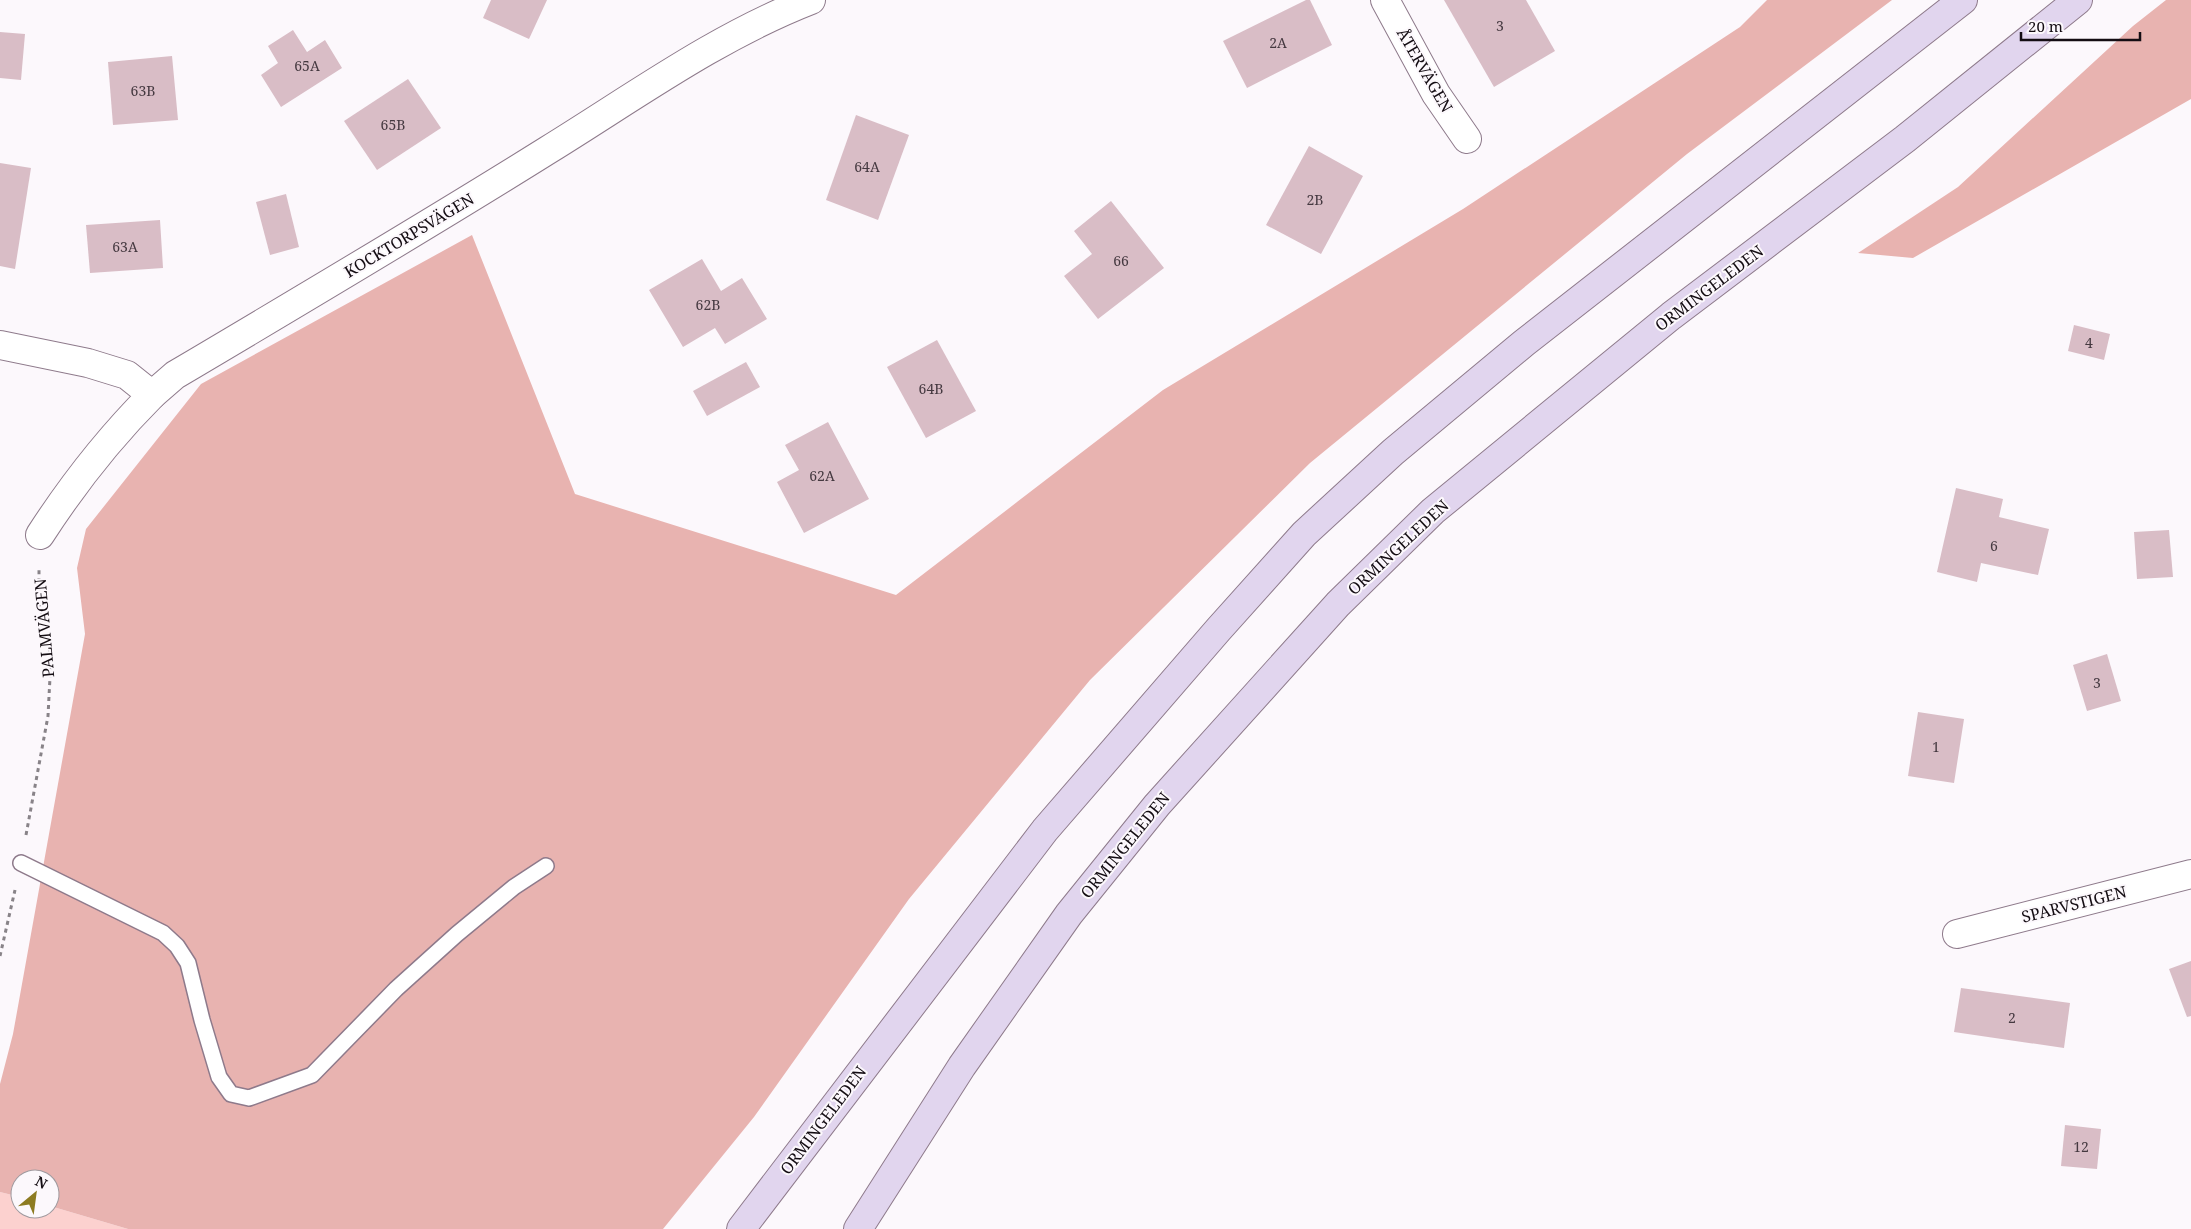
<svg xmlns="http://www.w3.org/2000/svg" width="2191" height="1229" font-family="'Noto Serif',serif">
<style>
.green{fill:#fcd1cf}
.forest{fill:#e8b3b0}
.building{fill:#d9bdc6}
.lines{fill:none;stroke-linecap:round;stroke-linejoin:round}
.lane-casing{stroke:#8e7a8b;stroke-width:18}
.street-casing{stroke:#8e7a8b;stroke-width:30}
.secondary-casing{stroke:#8e7a8b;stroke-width:30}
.path{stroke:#888388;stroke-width:3;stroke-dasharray:4 4;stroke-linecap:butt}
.lane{stroke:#fff;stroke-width:15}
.street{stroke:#fff;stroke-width:28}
.secondary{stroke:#e1d5ee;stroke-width:28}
.labels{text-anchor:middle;stroke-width:4;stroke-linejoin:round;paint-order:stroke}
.number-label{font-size:14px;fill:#453940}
.street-label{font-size:16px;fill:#140d13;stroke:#fcf8fc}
</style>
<rect width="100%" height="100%" fill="#fcf8fc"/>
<polygon class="green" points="0,1192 20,1197 20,1209 50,1209 50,1206 128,1229 0,1229"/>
<g class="forest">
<polygon points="1767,0 1892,0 1687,154 1310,463 1090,680 909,899 754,1117 663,1229 128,1229 50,1206 50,1179 20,1179 20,1197 0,1192 0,1084 13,1034 85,634 77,568 86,529 201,384 472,235 575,494 896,595 1163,390 1463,209 1740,27"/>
<polygon points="2166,0 2191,0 2191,99 1913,258 1858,253 1958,187 2133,26"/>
</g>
<g class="building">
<polygon points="491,0 547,0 529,39 483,18"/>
<polygon points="1306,0 1310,0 1332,45 1247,88 1223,41"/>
<polygon points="1444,0 1526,0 1555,51 1494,87"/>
<polygon points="293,30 307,52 325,40 342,68 281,107 261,75 278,63 268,46"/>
<polygon points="0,32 25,34 21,80 0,78"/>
<polygon points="172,56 178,120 113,125 108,62"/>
<polygon points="408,79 441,128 377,170 344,121"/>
<polygon points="856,115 909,135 878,220 826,200"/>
<polygon points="1309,146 1363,176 1321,254 1266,225"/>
<polygon points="0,163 31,168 15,269 0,266"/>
<polygon points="286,194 299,247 270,255 256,202"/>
<polygon points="1111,201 1164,268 1098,319 1064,276 1092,254 1074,231"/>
<polygon points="160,220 163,268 90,273 86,225"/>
<polygon points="702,259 721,291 742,278 767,319 725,344 715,328 683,347 649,290"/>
<polygon points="2074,325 2110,334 2104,360 2068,351"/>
<polygon points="937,340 976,411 926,438 887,367"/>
<polygon points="746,362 760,387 707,416 693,391"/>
<polygon points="828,422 869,499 804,533 777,482 799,470 785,445"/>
<polygon points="1956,488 2003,499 1999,517 2049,529 2038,575 1981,563 1977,582 1937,572"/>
<polygon points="2169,530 2173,577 2137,579 2134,532"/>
<polygon points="2107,654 2121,701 2087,711 2073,665"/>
<polygon points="1918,712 1964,719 1954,783 1908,776"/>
<polygon points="2191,961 2191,1016 2187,1017 2169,969"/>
<polygon points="1961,988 2070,1003 2064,1048 1954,1032"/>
<polygon points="2065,1125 2101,1129 2097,1169 2061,1166"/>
</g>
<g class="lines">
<defs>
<polyline id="lane" points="21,863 163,933 177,946 188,963 202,1020 219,1077 231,1094 249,1098 312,1075 396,989 457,934 514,887 546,866"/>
<g id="street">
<polyline points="1385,0 1436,94 1467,139"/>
<path d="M 0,345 L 88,363 L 127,375 L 152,395 L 175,375 C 300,301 425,227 548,150 C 634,97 716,37 811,0"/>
<path d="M 40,535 C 73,484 109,438 152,395"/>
<polyline points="1957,934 2191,874"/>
</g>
<g id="secondary">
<polyline points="741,1229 1045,830 1218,630 1304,534 1393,452 1524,343 1963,0"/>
<polyline points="858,1229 962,1066 1069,914 1157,805 1338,604 1433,511 1671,316 1905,139 2078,0"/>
</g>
</defs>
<use href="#lane" class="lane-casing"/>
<use href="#street" class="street-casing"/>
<use href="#secondary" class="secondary-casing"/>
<g class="path">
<polyline points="26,835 48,716 51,658 39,597 39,570"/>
<polyline points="0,956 15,890"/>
</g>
<use href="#lane" class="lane"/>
<use href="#street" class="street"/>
<use href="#secondary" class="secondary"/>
</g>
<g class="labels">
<g class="number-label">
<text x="1500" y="31">3</text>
<text x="1278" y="48">2A</text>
<text x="307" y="71">65A</text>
<text x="143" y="96">63B</text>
<text x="393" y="130">65B</text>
<text x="867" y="172">64A</text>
<text x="1315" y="205">2B</text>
<text x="125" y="252">63A</text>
<text x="1121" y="266">66</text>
<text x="708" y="310">62B</text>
<text x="2089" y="348">4</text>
<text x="931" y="394">64B</text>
<text x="822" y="481">62A</text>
<text x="1994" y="551">6</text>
<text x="2097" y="688">3</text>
<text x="1936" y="752">1</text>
<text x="2012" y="1023">2</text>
<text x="2081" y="1152">12</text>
</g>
<g class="street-label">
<text transform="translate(1425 70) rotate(60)" y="6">ÅTERVÄGEN</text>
<text transform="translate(409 235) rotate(-31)" y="6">KOCKTORPSVÄGEN</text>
<text transform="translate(1709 288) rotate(-37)" y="6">ORMINGELEDEN</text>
<text transform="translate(1398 547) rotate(-43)" y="6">ORMINGELEDEN</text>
<text transform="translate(44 628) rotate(-95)" y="6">PALMVÄGEN</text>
<text transform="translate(1125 845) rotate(-51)" y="6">ORMINGELEDEN</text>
<text transform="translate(2074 904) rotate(-14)" y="6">SPARVSTIGEN</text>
<text transform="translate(823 1120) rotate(-53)" y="6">ORMINGELEDEN</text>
</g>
</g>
<g transform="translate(35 1194) rotate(29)"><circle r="24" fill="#fcf8fc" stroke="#9f9a9f"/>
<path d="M0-4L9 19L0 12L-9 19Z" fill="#8d7b21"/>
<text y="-8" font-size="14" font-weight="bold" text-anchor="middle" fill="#140d13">N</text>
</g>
<path d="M2021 32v8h119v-8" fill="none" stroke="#140d13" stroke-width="2.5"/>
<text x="2028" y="32" font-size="15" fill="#140d13" stroke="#fcf8fc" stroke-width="4" paint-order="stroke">20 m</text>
</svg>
